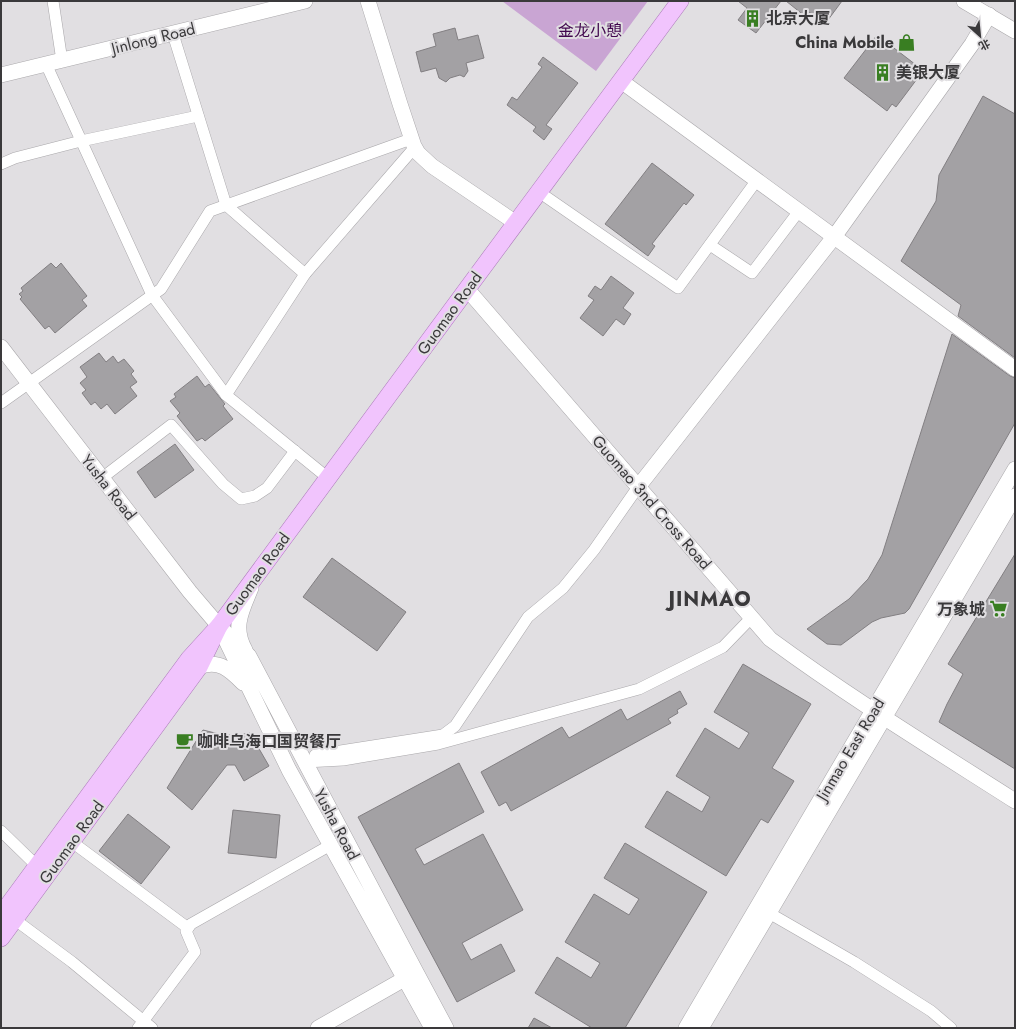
<svg xmlns="http://www.w3.org/2000/svg" width="1016" height="1029" font-family="Jost,'Noto Sans SC',sans-serif">
<style>
.green{fill:#c9a5d3}
.building{fill:#a3a1a4;stroke:#827f82}
.lines{fill:none;stroke-linecap:round;stroke-linejoin:round}
.street-casing{stroke:#aaa8ab;stroke-width:12}
.secondary-casing{stroke:#aaa8ab;stroke-width:16}
.primary-casing{stroke:#aa7ab8;stroke-width:18}
.street{stroke:#fff;stroke-width:11}
.secondary{stroke:#fff;stroke-width:15}
.primary{stroke:#f1c4fd;stroke-width:17}
.labels{text-anchor:middle;stroke-width:4;stroke-linejoin:round;paint-order:stroke}
.poi-label{font-size:16px;font-weight:bold;fill:#3a393b;stroke:#e1dfe2;text-anchor:start}
.park-label{font-size:16px;fill:#41074e;stroke:#e1dfe2}
.street-label{font-size:16px;fill:#3a393b;stroke:#e1dfe2}
.district-label{font-size:20px;font-weight:bold;letter-spacing:1px;fill:#3a393b;stroke:#e1dfe2}
</style>
<rect width="100%" height="100%" fill="#e1dfe2"/>
<polygon class="green" points="502,1 648,1 596,71"/>
<g class="building">
<polygon points="738,1 781,1 756,33 738,20 747,8"/>
<polygon points="786,1 842,1 825,24 809,12 806,17"/>
<polygon points="455,28 458,40 478,35 484,58 466,63 468,71 464,77 460,75 450,78 446,82 439,78 436,68 421,72 416,52 436,46 433,34"/>
<polygon points="877,35 920,68 914,76 917,79 896,107 892,104 887,111 844,78"/>
<polygon points="543,57 578,83 546,125 552,129 544,140 533,131 536,127 507,105 512,97 517,100 542,67 538,64"/>
<polygon points="983,96 1015,114 1015,358 958,316 961,305 901,261 936,201 939,175"/>
<polygon points="652,163 694,195 686,205 684,203 652,244 655,246 648,256 605,224"/>
<polygon points="51,263 56,268 61,263 87,296 82,300 87,306 55,333 49,326 45,329 20,299 22,297 19,294 23,291 21,288"/>
<polygon points="611,276 634,293 623,308 631,314 624,325 616,319 603,336 580,318 594,300 588,296 595,286 601,290"/>
<polygon points="952,334 1010,376 1015,378 1015,423 909,609 905,613 881,618 872,622 841,645 827,644 807,629 849,599 868,579 882,555"/>
<polygon points="99,353 106,362 113,356 118,363 124,359 134,371 131,374 137,382 130,387 137,396 115,414 107,404 101,409 95,402 91,405 82,393 86,390 80,383 87,377 80,367"/>
<polygon points="197,376 205,387 209,384 225,404 223,406 233,419 205,441 202,438 197,441 177,416 180,413 170,401 176,397 174,394"/>
<polygon points="175,444 194,470 155,498 137,472"/>
<polygon points="1015,554 1015,769 939,722 947,704 963,674 948,664"/>
<polygon points="332,558 406,612 377,651 303,597"/>
<polygon points="743,664 811,704 772,768 794,781 768,823 761,819 726,876 645,827 667,791 702,812 710,797 676,776 705,728 739,749 749,733 714,712"/>
<polygon points="680,691 687,704 677,710 678,713 668,719 671,723 511,811 506,802 499,806 481,772 562,727 569,738 621,709 627,720"/>
<polygon points="203,730 219,734 236,735 250,733 269,766 244,781 235,765 227,765 192,810 167,788"/>
<polygon points="459,763 484,812 415,849 424,865 483,834 523,910 462,943 471,960 501,944 515,971 457,1002 358,817"/>
<polygon points="233,810 280,815 276,858 228,853"/>
<polygon points="128,814 170,847 141,884 99,851"/>
<polygon points="625,843 707,892 625,1028 592,1028 535,993 557,957 591,978 600,963 565,942 594,894 629,915 639,899 604,878"/>
<polygon points="534,1018 552,1028 528,1028"/>
</g>
<g class="lines">
<defs>
<g id="street">
<polyline points="53,1 62,61"/>
<polyline points="173,34 226,205 305,274"/>
<polyline points="46,64 152,295 226,395 328,478"/>
<polyline points="1,164 15,158 81,141 198,116"/>
<polyline points="539,192 678,288 757,180"/>
<polyline points="710,245 752,273 799,211"/>
<polyline points="226,395 305,274 415,147"/>
<polyline points="1,403 161,289 210,211 411,139"/>
<polyline points="102,478 171,425 223,484 241,499 255,496 267,488 295,451"/>
<polyline points="315,755 443,735 455,726 528,617 563,588 594,550 638,487"/>
<polyline points="305,762 343,760 438,744 639,689 723,647 752,617"/>
<polyline points="1,831 37,866"/>
<polyline points="72,842 188,928"/>
<polyline points="769,913 854,962 931,1011 951,1028"/>
<polyline points="14,919 72,962 152,1028"/>
<polyline points="138,1028 195,952 186,931 191,924 327,847"/>
</g>
<g id="secondary">
<polyline points="368,1 400,104 414,146 418,153 432,166 516,223"/>
<polyline points="964,1 1015,31"/>
<polyline points="1,75 305,1"/>
<polyline points="621,81 1015,369"/>
<path d="M 467,289 L 770,639 C 849,697 932,748 1015,801"/>
<polyline points="1,347 190,592 219,626"/>
<polyline points="638,487 834,237 972,44 989,15"/>
<path d="M 245,650 C 232,627 242,610 251,588"/>
<path d="M 199,667 C 219,659 230,670 243,683"/>
<polyline points="318,1028 413,974"/>
<polyline points="432,1028 289,770 219,626 249,656 416,972 446,1028"/>
<polyline points="686,1028 1015,469"/>
<polyline points="701,1028 1015,496"/>
</g>
<g id="primary">
<polyline points="219,626 467,289 680,1"/>
<polyline points="1,915 189,659 219,626 199,667 1,938"/>
</g>
</defs>
<use href="#street" class="street-casing"/>
<use href="#secondary" class="secondary-casing"/>
<use href="#primary" class="primary-casing"/>
<use href="#street" class="street"/>
<use href="#secondary" class="secondary"/>
<use href="#primary" class="primary"/>
</g>
<defs>
<symbol id="building-bare" viewBox="-9 -9 18 18"><path d="M-4-6H4V6H1V3H-1V6H-4ZM-2.5-4.3h1.7v1.8h-1.7ZM.8-4.3h1.7v1.8H.8ZM-2.5-1h1.7V.8h-1.7ZM.8-1h1.7V.8H.8Z" fill="#397e22" stroke="#e1dfe2" stroke-width="2.5" paint-order="stroke"/></symbol>
<symbol id="shop-bare" viewBox="-9 -9 18 18"><path d="M-5-2.5h2.3a2.7 3.5 0 0 1 5.4 0H5L5.5 6h-11ZM-1.5-2.5h3a1.5 2.3 0 0 0-3 0Z" fill="#397e22" stroke="#e1dfe2" stroke-width="2.5" paint-order="stroke"/></symbol>
<symbol id="supermarket-bare" viewBox="-9 -9 18 18"><path d="M-6-5.5h2.5l.6 2H6L4.5 2H-2.5L-4.4-4H-6ZM-1.5 3.2a1.3 1.3 0 1 0 .1 0ZM3 3.2a1.3 1.3 0 1 0 .1 0Z" fill="#397e22" stroke="#e1dfe2" stroke-width="2.5" paint-order="stroke"/></symbol>
<symbol id="cafe-bare" viewBox="-9 -9 18 18"><path d="M-5.5-4.5H6V0H3Q3 3.5 0 3.5H-2.5Q-5.5 3.5-5.5 0ZM3-3.2v2h1.7v-2ZM-6 4.5H4V6H-6Z" fill="#397e22" stroke="#e1dfe2" stroke-width="2.5" paint-order="stroke"/></symbol>
</defs>
<g fill-rule="evenodd">
<use href="#building-bare" x="740" y="6" width="25" height="25"/>
<use href="#shop-bare" x="894" y="30" width="25" height="25"/>
<use href="#building-bare" x="870" y="60" width="25" height="25"/>
<use href="#supermarket-bare" x="986" y="596" width="25" height="25"/>
<use href="#cafe-bare" x="172" y="728" width="25" height="25"/>
</g>
<g class="labels">
<g class="poi-label">
<text x="766" y="24">北京大厦</text>
<text x="894" y="48" text-anchor="end">China Mobile</text>
<text x="896" y="78">美银大厦</text>
<text x="985" y="615" text-anchor="end">万象城</text>
<text x="197" y="747">咖啡乌海口国贸餐厅</text>
</g>
<g class="park-label">
<text x="590" y="36">金龙小憩</text>
</g>
<g class="street-label">
<text transform="translate(153 38) rotate(-14)" y="6">Jinlong Road</text>
<text transform="translate(449 313) rotate(-54)" y="6">Guomao Road</text>
<text transform="translate(109 487) rotate(52)" y="6">Yusha Road</text>
<text transform="translate(652 502) rotate(49)" y="6">Guomao 3nd Cross Road</text>
<text transform="translate(257 574) rotate(-54)" y="6">Guomao Road</text>
<text transform="translate(850 749) rotate(-59)" y="6">Jinmao East Road</text>
<text transform="translate(337 824) rotate(62)" y="6">Yusha Road</text>
<text transform="translate(71 842) rotate(-54)" y="6">Guomao Road</text>
</g>
<g class="district-label">
<text x="710" y="606">JINMAO</text>
</g>
</g>
<rect width="1016" height="1029" fill="none" stroke="#3a393b" stroke-width="4"/>
<g transform="translate(980 36) rotate(153)" stroke="#e1dfe2" stroke-width="3" paint-order="stroke">
<path d="M0-3L7 15L0 10L-7 15Z" fill="#3a393b"/>
<text y="-6" font-size="11" font-weight="bold" text-anchor="middle" fill="#3a393b">北</text>
</g>
</svg>
